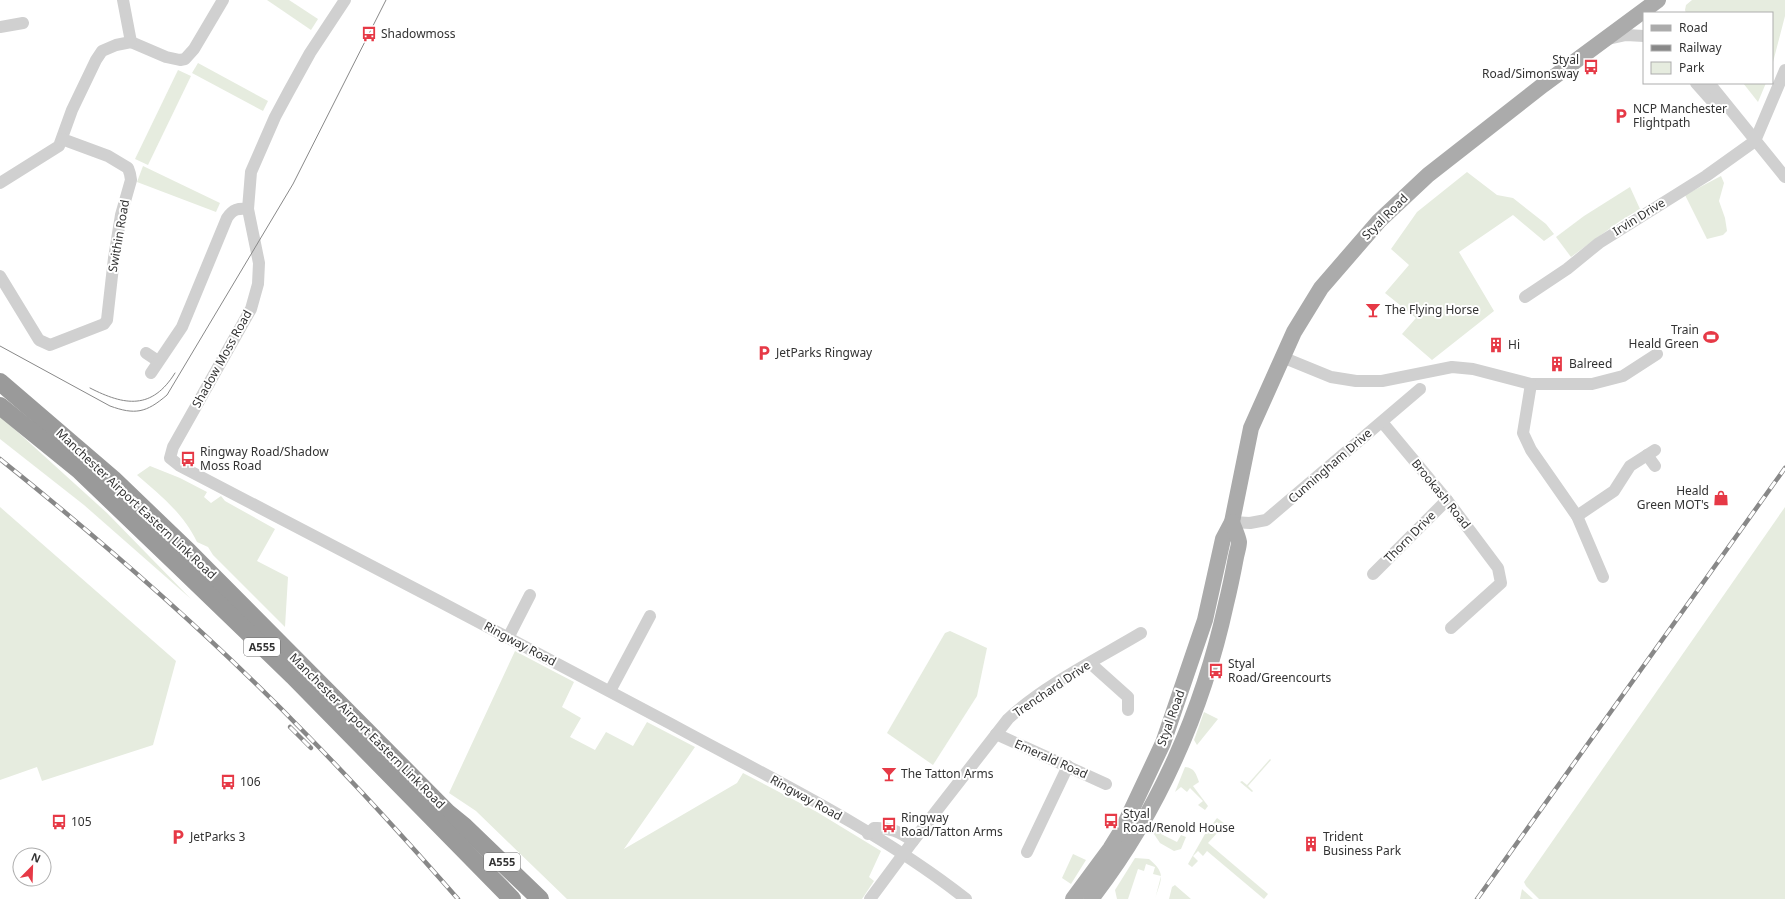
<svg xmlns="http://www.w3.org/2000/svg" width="1785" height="899" font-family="'Noto Sans',sans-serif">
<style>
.green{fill:#e6ecdf}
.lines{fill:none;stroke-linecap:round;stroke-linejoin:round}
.minor{stroke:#d0d0d0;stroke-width:12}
.major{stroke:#ababab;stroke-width:16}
.highway{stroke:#9a9a9a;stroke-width:18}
.tram{stroke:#888;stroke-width:1}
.rail-casing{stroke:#888;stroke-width:4.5}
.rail{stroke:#fff;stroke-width:3;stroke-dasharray:9;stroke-linecap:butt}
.labels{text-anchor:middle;stroke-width:4;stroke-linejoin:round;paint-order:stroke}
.shield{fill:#fff;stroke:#707070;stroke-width:1}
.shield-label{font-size:11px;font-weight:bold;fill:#333}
.poi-label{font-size:12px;fill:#333;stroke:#fff;text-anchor:start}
.street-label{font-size:12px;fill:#333;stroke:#fff}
</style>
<rect width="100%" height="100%" fill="#fff"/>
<g class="green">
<polygon points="267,0 289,0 318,19 311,30"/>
<polygon points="1692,0 1785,0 1785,16 1772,66 1772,13 1686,13 1685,10 1686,5"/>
<polygon points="198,63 268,101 263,111 192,73"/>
<polygon points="178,70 191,76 148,165 135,159"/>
<polygon points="1743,83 1766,83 1758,102"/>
<polygon points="143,166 220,203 216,212 137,182"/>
<polygon points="1467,172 1497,195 1513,198 1546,224 1554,234 1544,241 1513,215 1459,252 1494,311 1432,360 1402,334 1416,318 1385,293 1409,265 1391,249 1417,212"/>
<polygon points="1721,176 1724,183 1719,201 1725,218 1727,231 1723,235 1707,239 1685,195"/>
<polygon points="1630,187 1640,209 1620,221 1571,257 1556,237 1584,216"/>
<polygon points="0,416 107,513 191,599 84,505 0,439"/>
<path d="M 150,466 L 180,478 L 207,492 L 204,497 L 211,503 L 221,496 L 225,501 L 275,529 L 257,561 L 288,577 L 285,627 L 213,555 L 208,547 L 197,542 C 184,514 160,495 137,475 Z"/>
<polygon points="0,507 176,661 153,745 42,781 37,767 0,780"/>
<polygon points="1785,507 1785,899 1539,899 1526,886 1524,882"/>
<polygon points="950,631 987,648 977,696 933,765 887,733 945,633"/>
<polygon points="515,651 574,682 562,707 581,718 570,737 595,750 606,732 633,746 647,722 695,747 624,849 737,783 743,773 817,812 881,851 869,877 874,881 862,899 567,899 476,811 449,793"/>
<polygon points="1204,712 1218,719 1197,745 1194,740"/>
<polygon points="1270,759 1271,760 1248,786 1253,791 1252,792 1240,782 1242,781 1247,785"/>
<path d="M 1185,767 C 1195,768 1196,774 1199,782 L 1193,786 L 1208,806 L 1205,810 L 1198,805 L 1203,801 L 1190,788 L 1187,792 L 1181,787 L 1175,792 Z"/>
<polygon points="1217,818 1225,824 1223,827 1217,822 1212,827 1218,832 1208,843 1268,894 1264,899 1207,851 1203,856 1198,851 1193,856 1198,861 1192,867 1188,864 1205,834"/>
<polygon points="1157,824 1164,828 1161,834 1177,842 1181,835 1186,837 1181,849 1174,851 1160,843 1152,831"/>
<polygon points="1073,854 1086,860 1071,884 1062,878"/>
<path d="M 1135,858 L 1149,859 C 1167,874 1161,879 1155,899 L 1161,876 L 1153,874 L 1155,867 L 1146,864 L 1144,871 L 1138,869 L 1128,899 L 1117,899 L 1115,890 Z"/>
<polygon points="1175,885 1176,886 1191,899 1169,899 1172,887"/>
<polygon points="1522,889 1533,899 1520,899"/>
</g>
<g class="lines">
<g class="minor">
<path d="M 345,0 L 310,53 L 289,91 L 275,117 L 251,172 L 248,209 L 259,263 L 258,284 L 251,309 L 173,447 L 170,458 L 180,466 C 344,551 508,637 671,724 C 770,778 877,829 966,899"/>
<polyline points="0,27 23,23"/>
<polyline points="1608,39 1626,35 1644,36"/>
<polyline points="131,42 166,57 180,60 185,59 194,49 223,0"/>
<polyline points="1696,83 1712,101 1727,107"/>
<polyline points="1709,83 1785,177"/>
<polyline points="0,183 59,146 72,110 96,60 102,51 116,45 131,42 123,0"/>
<polyline points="0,276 39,340 50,345 104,324 107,320 114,258 121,215 131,180 130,174 128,168 108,156 62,139"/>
<polyline points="1525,297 1567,269 1599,243 1706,176 1755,141 1785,70"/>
<polyline points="146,353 158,361"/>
<polyline points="1282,357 1331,377 1356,381 1382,381 1452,367 1473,369 1531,384 1592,384 1623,376 1657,354"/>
<path d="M 151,373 L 182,327 L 227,218 C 233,209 238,208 248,209"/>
<polyline points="1531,384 1523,433 1531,450 1577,516 1603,577"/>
<polyline points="1382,422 1447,500 1498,568 1501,583 1451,628"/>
<polyline points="1647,455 1655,466"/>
<polyline points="1577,516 1614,491 1630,466 1655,450"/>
<polyline points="1232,522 1250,523 1266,520 1420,389"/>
<polyline points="1373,574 1447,500"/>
<polyline points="508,638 530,595"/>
<polyline points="1090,663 1128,697 1128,710"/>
<polyline points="610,691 650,616"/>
<polyline points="996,734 1106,784"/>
<path d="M 868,834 L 874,828 C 889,827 900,832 913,841"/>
<polyline points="1027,852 1068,766"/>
<path d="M 870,899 L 913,841 L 1008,719 C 1043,686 1099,658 1141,633"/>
</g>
<g class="major">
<polyline points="1073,899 1110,849 1123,828 1163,743 1205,620 1223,539 1232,522 1251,428 1294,332 1321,288 1379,221 1428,175 1543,85 1658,0"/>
<path d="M 1091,899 C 1158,813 1203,710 1226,604 C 1230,588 1233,573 1236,557 C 1237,552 1239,546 1239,542 C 1238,536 1234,528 1232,522"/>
</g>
<g class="highway">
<polyline points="0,382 113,479 189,552 448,813 464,826 540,899"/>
<polyline points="0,406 79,470 178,565 293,676 512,899"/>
</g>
<g class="tram">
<path d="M 0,346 L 110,406 C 135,415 146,413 167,395 L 293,184 L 386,0"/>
<path d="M 90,388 C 125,406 152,410 175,373"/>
</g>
<defs>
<g id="rail">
<path d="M 0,459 C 107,545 211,636 307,735 C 359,788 409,843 458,899"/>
<polyline points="290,727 311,748"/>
<polyline points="1477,899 1785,468"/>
</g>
</defs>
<use href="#rail" class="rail-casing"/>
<use href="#rail" class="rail"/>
</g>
<defs>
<symbol id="bus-bare" viewBox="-9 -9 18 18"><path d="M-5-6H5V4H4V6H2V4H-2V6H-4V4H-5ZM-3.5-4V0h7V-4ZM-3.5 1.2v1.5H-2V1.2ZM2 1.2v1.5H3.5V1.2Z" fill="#e63946" stroke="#fff" stroke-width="2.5" paint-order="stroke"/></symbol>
<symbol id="parking-bare" viewBox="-9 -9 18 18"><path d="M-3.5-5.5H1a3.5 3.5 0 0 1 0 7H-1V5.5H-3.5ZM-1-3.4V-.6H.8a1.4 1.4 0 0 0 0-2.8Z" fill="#e63946" stroke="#fff" stroke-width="2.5" paint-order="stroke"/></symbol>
<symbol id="bar-bare" viewBox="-9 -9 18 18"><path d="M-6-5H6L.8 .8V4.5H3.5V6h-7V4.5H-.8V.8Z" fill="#e63946" stroke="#fff" stroke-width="2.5" paint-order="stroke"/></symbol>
<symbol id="stadium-bare" viewBox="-9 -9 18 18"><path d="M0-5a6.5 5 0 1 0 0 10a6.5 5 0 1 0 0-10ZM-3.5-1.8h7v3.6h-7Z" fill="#e63946" stroke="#fff" stroke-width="2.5" paint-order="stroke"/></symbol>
<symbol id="building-bare" viewBox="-9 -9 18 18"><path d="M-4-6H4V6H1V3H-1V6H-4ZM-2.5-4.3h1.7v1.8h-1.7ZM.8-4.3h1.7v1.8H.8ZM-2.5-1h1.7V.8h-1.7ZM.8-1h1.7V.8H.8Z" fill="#e63946" stroke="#fff" stroke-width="2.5" paint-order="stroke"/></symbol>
<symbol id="shop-bare" viewBox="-9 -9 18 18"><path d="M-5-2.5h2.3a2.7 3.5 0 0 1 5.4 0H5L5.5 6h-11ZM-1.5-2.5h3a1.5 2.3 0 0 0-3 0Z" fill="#e63946" stroke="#fff" stroke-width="2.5" paint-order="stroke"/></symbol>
</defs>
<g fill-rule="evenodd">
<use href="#bus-bare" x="358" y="23" width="22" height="22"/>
<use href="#bus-bare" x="1580" y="56" width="22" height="22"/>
<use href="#parking-bare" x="1610" y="105" width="22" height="22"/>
<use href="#bar-bare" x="1362" y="299" width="22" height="22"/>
<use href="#stadium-bare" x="1700" y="326" width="22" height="22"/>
<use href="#building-bare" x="1485" y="334" width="22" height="22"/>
<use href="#parking-bare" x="753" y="342" width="22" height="22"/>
<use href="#building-bare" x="1546" y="353" width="22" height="22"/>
<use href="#bus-bare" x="177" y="448" width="22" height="22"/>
<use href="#shop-bare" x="1710" y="487" width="22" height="22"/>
<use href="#bus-bare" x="1205" y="660" width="22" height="22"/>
<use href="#bar-bare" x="878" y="763" width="22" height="22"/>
<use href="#bus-bare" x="217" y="771" width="22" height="22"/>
<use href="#bus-bare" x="1100" y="810" width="22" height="22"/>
<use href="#bus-bare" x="48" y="811" width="22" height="22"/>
<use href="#bus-bare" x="878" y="814" width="22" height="22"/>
<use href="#parking-bare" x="167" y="826" width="22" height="22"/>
<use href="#building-bare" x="1300" y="833" width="22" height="22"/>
</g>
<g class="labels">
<g class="shield">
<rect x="244" y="638" width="36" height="18" rx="3"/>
<rect x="484" y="853" width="36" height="18" rx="3"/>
</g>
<g class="shield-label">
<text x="262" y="651">A555</text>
<text x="502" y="866">A555</text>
</g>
<g class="poi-label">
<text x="381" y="38">Shadowmoss</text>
<text x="1579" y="64" text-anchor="end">Styal<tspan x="1579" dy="14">Road/Simonsway</tspan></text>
<text x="1633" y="113">NCP Manchester<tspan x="1633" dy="14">Flightpath</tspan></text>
<text x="1385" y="314">The Flying Horse</text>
<text x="1699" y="334" text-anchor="end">Train<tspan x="1699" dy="14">Heald Green</tspan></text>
<text x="1508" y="349">Hi</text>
<text x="776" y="357">JetParks Ringway</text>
<text x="1569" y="368">Balreed</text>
<text x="200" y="456">Ringway Road/Shadow<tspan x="200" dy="14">Moss Road</tspan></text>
<text x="1709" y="495" text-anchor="end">Heald<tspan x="1709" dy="14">Green MOT's</tspan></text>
<text x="1228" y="668">Styal<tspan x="1228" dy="14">Road/Greencourts</tspan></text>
<text x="901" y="778">The Tatton Arms</text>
<text x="240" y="786">106</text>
<text x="1123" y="818">Styal<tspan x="1123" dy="14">Road/Renold House</tspan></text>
<text x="901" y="822">Ringway<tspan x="901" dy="14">Road/Tatton Arms</tspan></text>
<text x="71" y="826">105</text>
<text x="190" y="841">JetParks 3</text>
<text x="1323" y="841">Trident<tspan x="1323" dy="14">Business Park</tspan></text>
</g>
<g class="street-label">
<text transform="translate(1385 217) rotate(-45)" y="4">Styal Road</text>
<text transform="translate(1639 217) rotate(-32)" y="4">Irvin Drive</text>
<text transform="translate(119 236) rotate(-80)" y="4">Swithin Road</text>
<text transform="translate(222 359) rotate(-61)" y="4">Shadow Moss Road</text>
<text transform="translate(1330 466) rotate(-41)" y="4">Cunningham Drive</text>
<text transform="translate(1441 494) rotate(51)" y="4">Brookash Road</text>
<text transform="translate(136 504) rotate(43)" y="4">Manchester Airport Eastern Link Road</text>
<text transform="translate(1410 537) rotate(-45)" y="4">Thorn Drive</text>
<text transform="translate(520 644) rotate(28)" y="4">Ringway Road</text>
<text transform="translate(1052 689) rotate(-34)" y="4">Trenchard Drive</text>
<text transform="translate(1171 718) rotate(-70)" y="4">Styal Road</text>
<text transform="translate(367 731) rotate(45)" y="4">Manchester Airport Eastern Link Road</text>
<text transform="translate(1051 759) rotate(24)" y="4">Emerald Road</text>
<text transform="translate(806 798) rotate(29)" y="4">Ringway Road</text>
</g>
</g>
<rect x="1643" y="12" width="130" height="72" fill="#ffffff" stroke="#adadad"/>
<rect x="1651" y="25" width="20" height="6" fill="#ababab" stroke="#adadad"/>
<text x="1679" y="32" font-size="12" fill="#333333">Road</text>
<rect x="1651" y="45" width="20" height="6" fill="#888888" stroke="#adadad"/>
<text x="1679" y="52" font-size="12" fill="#333333">Railway</text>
<rect x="1651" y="62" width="20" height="12" fill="#e6ecdf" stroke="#adadad"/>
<text x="1679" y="72" font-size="12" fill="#333333">Park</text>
<g transform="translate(32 867) rotate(23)"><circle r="19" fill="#ffffff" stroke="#adadad"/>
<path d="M0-3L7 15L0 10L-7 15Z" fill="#e63946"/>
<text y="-6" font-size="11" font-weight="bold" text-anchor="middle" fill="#333333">N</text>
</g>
</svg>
